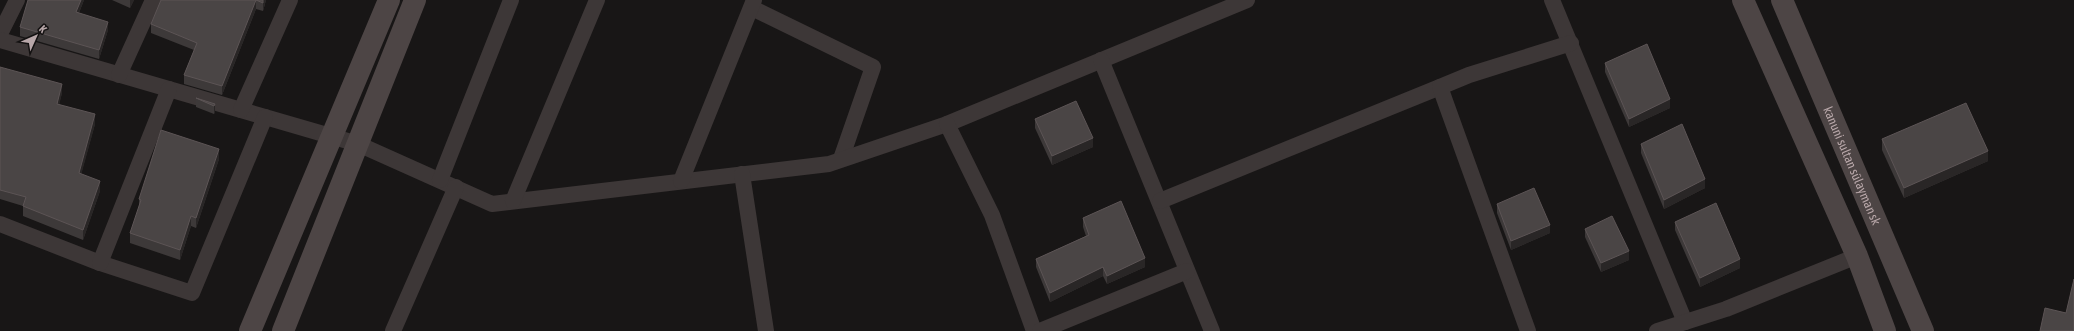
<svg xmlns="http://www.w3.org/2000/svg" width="2074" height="331" font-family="'Asap Condensed',sans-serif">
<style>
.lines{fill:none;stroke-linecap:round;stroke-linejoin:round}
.minor{stroke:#3d3737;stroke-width:16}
.secondary{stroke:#4d4545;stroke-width:22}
.wall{fill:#3d3939}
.shaded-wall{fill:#292626}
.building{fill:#4a4545;stroke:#5c5455}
.labels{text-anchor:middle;stroke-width:4;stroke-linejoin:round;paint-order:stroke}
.street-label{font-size:13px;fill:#b8a7a9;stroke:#131111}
</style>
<rect width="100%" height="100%" fill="#181616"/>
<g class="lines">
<g class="minor">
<polyline points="1552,0 1685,322"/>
<polyline points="752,8 873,67 841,159"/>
<polyline points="0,34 17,0"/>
<polyline points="0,40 358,144 492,204 829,164 947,124 1247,0"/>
<polyline points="1101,60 1212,331"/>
<polyline points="119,75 153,0"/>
<polyline points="241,110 290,0"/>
<polyline points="947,124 992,215 1034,331"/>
<polyline points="742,174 766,331"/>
<polyline points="440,180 511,0"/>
<polyline points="681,181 754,0"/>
<polyline points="513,201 597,0"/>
<polyline points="1160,201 1440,87"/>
<polyline points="0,224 100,263 192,293 265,117"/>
<polyline points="100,263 169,89"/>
<polyline points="393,331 456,187"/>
<polyline points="1040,331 1187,271"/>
<polyline points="1528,331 1440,87 1469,75 1571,43"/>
<polyline points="1657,331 1726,309 1857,256"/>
</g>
<g class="secondary">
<polyline points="1743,0 1857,256 1885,331"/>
<path id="s1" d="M 1782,0 L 1923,331"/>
<polyline points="250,331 389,0"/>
<polyline points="283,331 415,0"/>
</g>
</g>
<g class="wall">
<polygon points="28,0 84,0 79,13 108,30 99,59 20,36 20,27"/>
<polygon points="112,0 134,0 130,8"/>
<polygon points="161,0 266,0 263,11 256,9 222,95 184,84 184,75 194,50 151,33 151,24"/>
<polygon points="1605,63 1670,108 1629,127 1605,72"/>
<polygon points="0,67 62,93 59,104 95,124 81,174 100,191 83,240 23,216 23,206 0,199"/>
<polygon points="196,98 215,104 215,112 214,114 196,107"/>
<polygon points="1035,119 1093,147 1052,165 1035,128"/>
<polygon points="1882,139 1988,161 1904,198 1882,150"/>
<polygon points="1641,144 1705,188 1664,209 1641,153"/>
<polygon points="219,159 196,228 191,226 180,260 130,243 130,233 139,208 139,199"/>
<polygon points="1497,204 1550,233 1511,250 1497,213"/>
<polygon points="1083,218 1145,267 1107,284 1103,276 1050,302 1036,267 1036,259 1086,236 1083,227"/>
<polygon points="1675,222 1740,268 1700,287 1675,230"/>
<polygon points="1585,229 1629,260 1601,272 1585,237"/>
</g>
<g class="shaded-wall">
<polygon points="81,0 84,0 76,20 76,12"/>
<polygon points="130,0 134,0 130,8"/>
<polygon points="256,0 256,9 222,95 222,86"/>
<polygon points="263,0 266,0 263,11"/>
<polygon points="108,22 108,30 99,59 99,50"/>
<polygon points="62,84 62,93 57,114 57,104"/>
<polygon points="1670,99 1670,108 1629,127 1629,119"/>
<polygon points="215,104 215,112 214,114 214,106"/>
<polygon points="95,114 95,124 79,183 79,173"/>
<polygon points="1093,138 1093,147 1052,165 1052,156"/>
<polygon points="219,149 219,159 196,228 196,218"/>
<polygon points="1988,151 1988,161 1904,198 1904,188"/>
<polygon points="1705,179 1705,188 1664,209 1664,200"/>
<polygon points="100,181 100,191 83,240 83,230"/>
<polygon points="191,216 191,226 180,260 180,250"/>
<polygon points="1550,225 1550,233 1511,250 1511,241"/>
<polygon points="1629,251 1629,260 1601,272 1601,263"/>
<polygon points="1145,258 1145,267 1107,284 1107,276"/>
<polygon points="1740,259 1740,268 1700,287 1700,278"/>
<polygon points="1103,267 1103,276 1050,302 1050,293"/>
</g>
<g class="building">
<polygon points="28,0 81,0 76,12 108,22 99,50 20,27"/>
<polygon points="161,0 263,0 263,3 256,0 222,86 184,75 197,43 151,24"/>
<polygon points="1647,44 1670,99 1629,119 1605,63"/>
<polygon points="0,67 62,84 57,104 95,114 79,173 100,181 83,230 23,206 26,197 0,190"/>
<polygon points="196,98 215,104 214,106"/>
<polygon points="1076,101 1093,138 1052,156 1035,119"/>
<polygon points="1966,103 1988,151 1904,188 1882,139"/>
<polygon points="1682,124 1705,179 1664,200 1641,144"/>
<polygon points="161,130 219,149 196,218 191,216 180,250 130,233 141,200 139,199"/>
<polygon points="1534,188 1550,225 1511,241 1497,204"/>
<polygon points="1121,201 1145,258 1107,276 1103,267 1050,293 1036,259 1089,235 1083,218"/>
<polygon points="1716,203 1740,259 1700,278 1675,222"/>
<polygon points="1612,216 1629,251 1601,263 1585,229"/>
<polygon points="2074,279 2074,331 2040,331 2045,308 2066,313"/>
</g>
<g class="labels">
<g class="street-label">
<text dy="5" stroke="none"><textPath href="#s1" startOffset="180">kanuni sultan sülayman sk</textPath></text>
</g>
</g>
<g transform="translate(36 36) rotate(45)" stroke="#131111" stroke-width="3" paint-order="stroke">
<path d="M0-3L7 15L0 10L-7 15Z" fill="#b8a7a9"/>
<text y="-6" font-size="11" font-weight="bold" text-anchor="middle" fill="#b8a7a9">K</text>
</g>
</svg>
